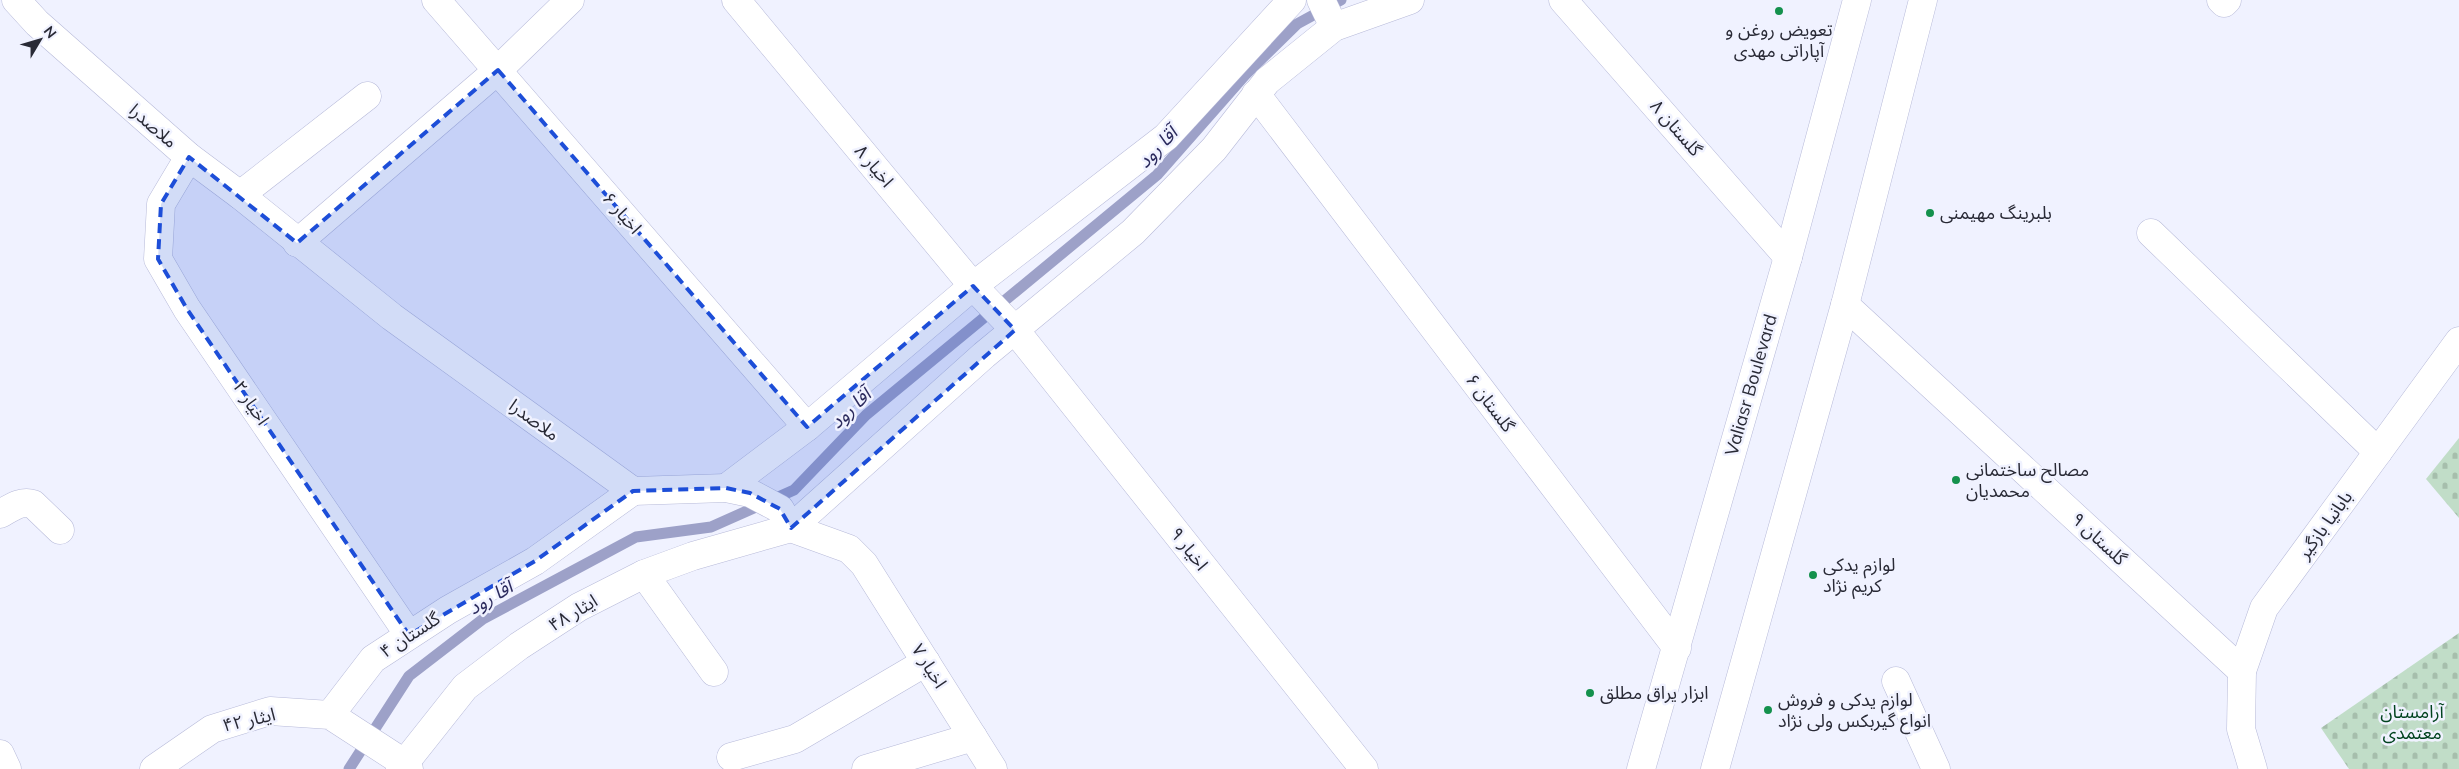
<svg xmlns="http://www.w3.org/2000/svg" width="2459" height="769" font-family="Mulish,'Noto Sans Arabic',sans-serif">
<style>
.cemetery{fill:url(#cemetery-stones)}
.lines{fill:none;stroke-linecap:round;stroke-linejoin:round}
.stream{stroke:#9da1c8;stroke-width:11}
.minor-casing{stroke:#b7bad9;stroke-width:29}
.tertiary-casing{stroke:#b7bad9;stroke-width:29}
.primary-casing{stroke:#b7bad9;stroke-width:29}
.minor{stroke:#fff;stroke-width:28}
.tertiary{stroke:#fff;stroke-width:28}
.primary{stroke:#fff;stroke-width:28}
.marked{fill:#1d4ed8;fill-opacity:0.2;stroke:#1d4ed8;stroke-width:4;stroke-dasharray:10 6;stroke-linejoin:round}
.poi-dot{fill:#14914d;stroke:#f0f2ff;stroke-width:2}
.labels{text-anchor:middle;stroke-width:5;stroke-linejoin:round;paint-order:stroke}
.poi-label{font-size:18px;fill:#292a36;stroke:#f0f2ff;text-anchor:start}
.street-label{font-size:18px;fill:#292a36;stroke:#f0f2ff}
.park-label{font-size:18px;fill:#00431f;stroke:#f0f2ff}
.water-label{font-size:19px;font-style:italic;fill:#2b2a5d;stroke:#f0f2ff}
</style>
<defs>
<pattern id="cemetery-stones" width="16" height="16" patternUnits="userSpaceOnUse" patternTransform="scale(1.25)"><rect width="16" height="16" fill="#c1ddc8"/><path d="M2 7V4a2 2 0 0 1 4 0v3zM10 15v-3a2 2 0 0 1 4 0v3z" fill="#a6beac"/></pattern>
</defs>
<rect width="100%" height="100%" fill="#f0f2ff"/>
<g class="cemetery">
<polygon points="2459,438 2459,518 2426,479"/>
<polygon points="2459,633 2459,769 2349,769 2321,728"/>
</g>
<g class="lines">
<polyline class="stream" points="349,769 409,676 483,619 636,537 711,527 794,490 866,415 1157,175 1245,75 1297,24 1341,0"/>
<defs>
<g id="minor">
<polyline points="16,0 37,23 189,157 240,195 392,317 633,491 726,488 750,493 780,509 791,528"/>
<polyline points="436,0 807,427"/>
<polyline points="736,0 973,286 1015,330 1364,769"/>
<polyline points="1321,0 1334,27"/>
<polyline points="1563,0 1788,257"/>
<polyline points="2221,0 2224,3 2227,0"/>
<polyline points="1256,94 1677,648"/>
<polyline points="189,157 161,204 158,259 187,309 409,635"/>
<polyline points="240,195 367,96"/>
<polyline points="2151,233 2378,452"/>
<polyline points="297,243 498,70 570,0"/>
<polyline points="1845,305 2242,671"/>
<polyline points="726,488 807,427 973,286 1166,137 1292,0"/>
<path d="M 0,514 C 11,508 21,500 33,504 L 60,530"/>
<polyline points="791,528 849,549 864,564 993,769"/>
<polyline points="644,574 714,672"/>
<polyline points="1896,681 1936,769"/>
<polyline points="330,715 373,659 448,610 535,561 633,491"/>
<polyline points="0,754 7,769"/>
<polyline points="731,757 795,739 926,662"/>
<polyline points="154,769 212,729 270,711 330,715 404,763 409,769"/>
<polyline points="400,769 465,687 519,646 579,607 644,574 693,556 791,528 984,355 1133,232 1214,149 1267,81 1334,27 1410,0"/>
<polyline points="866,769 973,737"/>
</g>
<polyline id="tertiary" points="2253,769 2241,729 2242,671 2264,608 2459,341"/>
<g id="primary">
<polyline points="1641,769 1788,257 1857,0"/>
<polyline points="1715,769 1845,305 1923,0"/>
</g>
</defs>
<use href="#minor" class="minor-casing"/>
<use href="#tertiary" class="tertiary-casing"/>
<use href="#primary" class="primary-casing"/>
<use href="#minor" class="minor"/>
<use href="#tertiary" class="tertiary"/>
<use href="#primary" class="primary"/>
</g>
<path class="marked" d="M 498,70 L 807,427 L 973,286 L 1015,330 L 791,528 L 780,509 L 750,493 L 726,488 L 633,491 L 535,561 L 409,635 L 187,309 L 158,259 L 161,204 L 189,157 L 297,243 Z"/>
<g class="poi-dot">
<circle cx="1779" cy="11" r="5"/>
<circle cx="1930" cy="213" r="5"/>
<circle cx="1956" cy="480" r="5"/>
<circle cx="1813" cy="575" r="5"/>
<circle cx="1590" cy="693" r="5"/>
<circle cx="1768" cy="710" r="5"/>
</g>
<g class="labels">
<g class="poi-label">
<text x="1779" y="36" text-anchor="middle">تعویض روغن و<tspan x="1779" dy="21">آپاراتی مهدی</tspan></text>
<text x="1940" y="219">بلبرینگ مهیمنی</text>
<text x="1966" y="476">مصالح ساختمانی<tspan x="1966" dy="21">محمدیان</tspan></text>
<text x="1823" y="571">لوازم یدکی<tspan x="1823" dy="21">کریم نژاد</tspan></text>
<text x="1600" y="699">ابزار یراق مطلق</text>
<text x="1778" y="706">لوازم یدکی و فروش<tspan x="1778" dy="21">انواع گیربکس ولی نژاد</tspan></text>
</g>
<g class="street-label">
<text transform="translate(153 126) rotate(41)" y="6">ملاصدرا</text>
<text transform="translate(1676 128) rotate(49)" y="6">گلستان ۸</text>
<text transform="translate(874 166) rotate(50)" y="6">اخیار ۸</text>
<text transform="translate(622 213) rotate(49)" y="6">اخیار ۶</text>
<text transform="translate(1751 385) rotate(-74)" y="6">Valiasr Boulevard</text>
<text transform="translate(251 403) rotate(56)" y="6">اخیار ۲</text>
<text transform="translate(1490 403) rotate(53)" y="6">گلستان ۶</text>
<text transform="translate(534 420) rotate(36)" y="6">ملاصدرا</text>
<text transform="translate(2325 525) rotate(-54)" y="6">بابانیا بازگیر</text>
<text transform="translate(2099 539) rotate(43)" y="6">گلستان ۹</text>
<text transform="translate(1189 549) rotate(52)" y="6">اخیار ۹</text>
<text transform="translate(573 613) rotate(-31)" y="6">ایثار ۴۸</text>
<text transform="translate(410 635) rotate(-33)" y="6">گلستان ۴</text>
<text transform="translate(929 666) rotate(58)" y="6">اخیار ۷</text>
<text transform="translate(249 720) rotate(-13)" y="6">ایثار ۴۲</text>
</g>
<g class="park-label">
<text x="2412" y="718">آرامستان<tspan x="2412" dy="21">معتمدی</tspan></text>
</g>
<g class="water-label">
<text transform="translate(1157 147) rotate(-47)" y="7">آقا رود</text>
<text transform="translate(850 408) rotate(-44)" y="7">آقا رود</text>
<text transform="translate(490 597) rotate(-31)" y="7">آقا رود</text>
</g>
</g>
<g transform="translate(40 40) rotate(52)" stroke="#f0f2ff" stroke-width="4" paint-order="stroke">
<path d="M0-4L9 19L0 12L-9 19Z" fill="#292a36"/>
<text y="-8" font-size="14" font-weight="bold" text-anchor="middle" fill="#292a36">N</text>
</g>
</svg>
